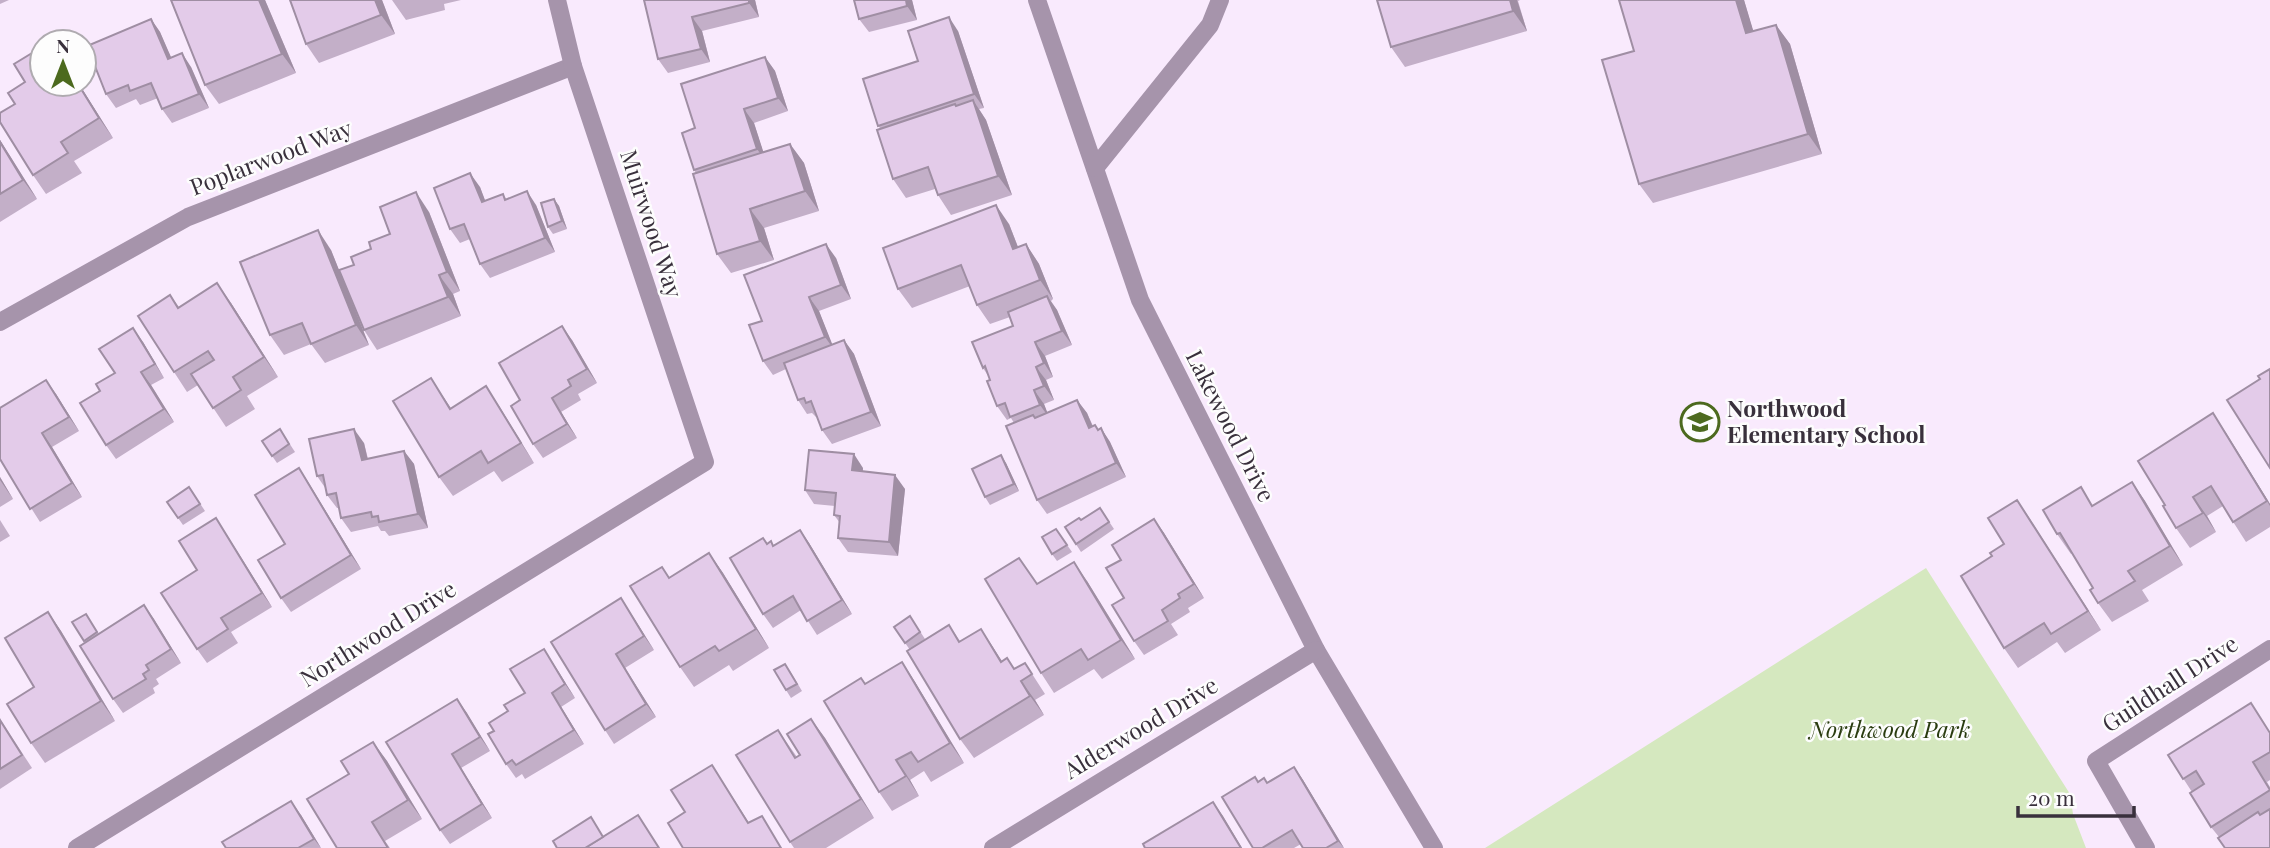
<svg xmlns="http://www.w3.org/2000/svg" width="2270" height="848" font-family="'Playfair Display',serif">
<style>
.green{fill:#d5e8bf}
.lines{fill:none;stroke-linecap:round;stroke-linejoin:round}
.minor{stroke:#a694ab;stroke-width:18}
.wall{fill:#c3afc8}
.shaded-wall{fill:#9f8ea3}
.building{fill:#e3cbe9;stroke:#9f8ea3;stroke-width:2}
.labels{text-anchor:middle;stroke-width:5;stroke-linejoin:round;paint-order:stroke}
.street-label{font-size:23px;fill:#39303c;stroke:#fdfdfd}
.poi-label{font-size:23px;font-weight:bold;fill:#39303c;stroke:#fdfdfd;text-anchor:start}
.park-label{font-size:23px;font-style:italic;fill:#2a3c10;stroke:#fdfdfd}
</style>
<rect width="100%" height="100%" fill="#f9eafd"/>
<polygon class="green" points="1926,568 2070,794 2073,814 2086,848 1485,848"/>
<g class="lines">
<g class="minor">
<polyline points="1037,0 1140,300 1316,650 1434,848"/>
<polyline points="1095,168 1210,25 1220,0"/>
<polyline points="0,322 188,217 573,66"/>
<polyline points="77,848 705,462 573,66 557,0"/>
<polyline points="993,848 1316,650"/>
<polyline points="2146,848 2096,761 2270,649"/>
</g>
</g>
<g class="wall">
<polygon points="0,0 9,0 0,4"/>
<polygon points="171,0 265,0 296,73 219,104 205,85"/>
<polygon points="290,0 382,0 395,34 319,63 306,44"/>
<polygon points="392,0 461,0 444,4 445,10 406,20"/>
<polygon points="644,0 755,0 759,17 702,31 710,62 668,73 658,59"/>
<polygon points="854,0 912,0 917,20 869,32 859,19"/>
<polygon points="1377,0 1520,0 1518,1 1527,31 1405,67 1391,47"/>
<polygon points="1619,0 1744,0 1753,31 1776,25 1790,44 1822,154 1653,203 1639,184 1634,51"/>
<polygon points="151,19 160,32 171,58 191,67 209,108 172,123 162,109 158,98 140,105 136,99 116,108 106,94"/>
<polygon points="958,31 984,108 979,109 986,120 1012,195 951,215 938,195 935,189 906,198 893,179 880,128 878,126 918,61"/>
<polygon points="765,57 775,71 788,111 754,123 763,152 790,144 804,163 819,211 764,228 774,260 731,273 717,254 696,173 694,170"/>
<polygon points="42,84 79,84 113,138 74,161 82,173 46,194 33,175 15,104"/>
<polygon points="0,140 37,199 0,222"/>
<polygon points="480,187 485,201 503,194 507,200 536,205 555,252 490,278 480,264 470,239 460,243 450,229"/>
<polygon points="554,199 559,206 567,229 553,234 548,227"/>
<polygon points="429,212 460,291 453,294 461,316 377,350 364,330 344,282 369,345 325,363 311,344 284,355 270,335 331,250 339,270 354,265 390,234"/>
<polygon points="1009,224 1018,247 1026,244 1039,264 1053,299 1051,301 1057,310 1072,345 1045,356 1053,377 1046,380 1054,400 1044,404 1047,413 1077,400 1087,413 1093,426 1095,425 1099,430 1101,428 1110,442 1126,477 1047,514 1037,500 1014,423 1011,418 1007,420 997,406 989,377 983,368 1013,326 1010,317 990,324 977,305 970,286 912,308 898,289"/>
<polygon points="836,258 851,299 819,311 832,345 844,340 854,354 881,426 832,444 822,430 817,417 816,417 812,413 807,414 798,400 786,369 773,375 763,361 762,321"/>
<polygon points="170,295 179,307 231,303 278,377 247,396 255,409 226,427 198,385 187,392 174,372"/>
<polygon points="572,340 597,383 578,394 581,400 561,412 577,438 543,458 533,444 520,400"/>
<polygon points="143,342 164,378 151,385 174,422 116,459 106,445 115,373"/>
<polygon points="56,394 79,431 52,447 82,497 40,522 0,459"/>
<polygon points="444,398 451,408 499,406 534,463 502,482 494,471 453,496 439,477"/>
<polygon points="280,429 295,452 277,463 262,441"/>
<polygon points="2226,433 2270,504 2270,527 2246,542 2223,506 2207,516 2216,532 2190,548 2176,528"/>
<polygon points="364,443 368,459 404,451 414,464 428,528 389,536 385,531 381,531 378,526 351,532 341,518 339,508 337,508 327,495 326,489 317,476"/>
<polygon points="1006,463 1019,491 990,505 985,497"/>
<polygon points="299,468 308,482 361,569 291,612 281,598 285,544"/>
<polygon points="863,468 863,472 905,489 898,556 848,552 838,538 840,523 834,515 835,506 814,504 805,490"/>
<polygon points="0,477 13,499 0,507"/>
<polygon points="2132,482 2145,501 2183,565 2142,590 2149,601 2112,622 2098,603 2093,588 2072,553 2071,554 2057,534 2093,505"/>
<polygon points="189,487 205,511 183,525 167,502"/>
<polygon points="2017,500 2101,630 2065,653 2057,642 2018,668 2004,648 2004,544"/>
<polygon points="1100,508 1114,529 1081,552 1065,527 1081,520"/>
<polygon points="1154,519 1164,533 1204,598 1188,608 1190,612 1171,624 1178,635 1144,655 1134,641 1121,560"/>
<polygon points="0,520 10,536 0,542"/>
<polygon points="1056,529 1072,552 1057,561 1052,554"/>
<polygon points="800,530 809,543 852,614 817,635 801,610 773,628 763,614 767,543 774,545"/>
<polygon points="225,532 272,607 231,632 238,643 207,663 197,649 197,570"/>
<polygon points="709,553 723,573 769,648 733,671 729,665 694,687 680,667 662,567 669,578"/>
<polygon points="1087,581 1135,659 1102,679 1094,669 1054,693 1041,673 1037,584"/>
<polygon points="621,598 654,650 625,668 656,717 614,744 605,730"/>
<polygon points="144,605 181,663 156,679 159,684 153,688 155,693 123,713 113,699 85,642 72,622 86,614 99,634"/>
<polygon points="48,612 61,631 115,721 45,763 31,743 34,687"/>
<polygon points="910,616 925,639 915,646 949,625 960,641 981,629 1002,661 1007,658 1015,669 1025,663 1045,694 1035,700 1044,715 974,758 960,739 910,650 894,627"/>
<polygon points="544,649 575,698 561,707 584,744 525,779 522,774 516,778 506,764 494,731 525,693"/>
<polygon points="902,662 915,682 964,763 931,782 924,771 910,780 919,796 892,811 879,792 865,684"/>
<polygon points="790,671 802,691 791,698 786,690"/>
<polygon points="457,699 490,751 461,768 492,818 450,844 440,830"/>
<polygon points="0,719 32,768 0,789"/>
<polygon points="811,719 825,738 874,818 826,848 794,848 790,842 778,730 797,757 800,755"/>
<polygon points="2270,731 2270,780 2267,782 2270,787 2270,848 2219,837 2211,827 2192,792 2168,755"/>
<polygon points="373,742 387,761 422,819 385,841 390,848 337,848 349,774"/>
<polygon points="1294,767 1303,780 1344,848 1303,848 1301,844 1294,848 1253,848 1258,782 1267,782"/>
<polygon points="301,815 321,848 226,848"/>
</g>
<g class="shaded-wall">
<polygon points="259,0 265,0 296,73 282,54"/>
<polygon points="375,0 382,0 395,34 381,15"/>
<polygon points="749,0 755,0 759,17 749,3"/>
<polygon points="906,0 912,0 917,20 907,6"/>
<polygon points="1510,0 1517,0 1527,31 1513,11"/>
<polygon points="1736,0 1744,0 1760,53 1746,33"/>
<polygon points="692,17 702,31 710,62 701,49"/>
<polygon points="949,17 958,31 984,108 974,94"/>
<polygon points="151,19 160,32 178,73 168,59"/>
<polygon points="1776,25 1790,44 1822,154 1808,134"/>
<polygon points="182,53 191,67 209,108 199,94"/>
<polygon points="765,57 775,71 788,111 778,98"/>
<polygon points="78,84 79,84 113,138 99,118"/>
<polygon points="973,100 986,120 1012,195 998,176"/>
<polygon points="744,109 754,123 767,163 757,149"/>
<polygon points="0,140 37,199 23,180 0,142"/>
<polygon points="790,144 804,163 819,211 805,191"/>
<polygon points="470,173 480,187 491,216 482,202"/>
<polygon points="527,191 536,205 555,252 545,238"/>
<polygon points="416,192 429,212 460,291 447,272"/>
<polygon points="554,199 559,206 567,229 562,221"/>
<polygon points="996,205 1009,224 1026,268 1013,249"/>
<polygon points="750,209 764,228 774,260 760,241"/>
<polygon points="318,230 331,250 369,345 356,325"/>
<polygon points="826,244 836,258 851,299 841,285"/>
<polygon points="1026,244 1039,264 1053,299 1040,280"/>
<polygon points="439,275 453,294 461,316 448,297"/>
<polygon points="217,283 231,303 278,377 264,357"/>
<polygon points="1047,296 1057,310 1072,345 1062,331"/>
<polygon points="809,297 819,311 835,351 825,337"/>
<polygon points="562,326 572,340 597,383 587,369"/>
<polygon points="133,328 143,342 164,378 155,364"/>
<polygon points="844,340 854,354 881,426 871,412"/>
<polygon points="1035,342 1045,356 1053,377 1044,363"/>
<polygon points="1036,367 1046,380 1054,400 1044,386"/>
<polygon points="141,372 151,385 174,422 164,409"/>
<polygon points="431,378 444,398 463,428 450,409"/>
<polygon points="46,380 56,394 79,431 69,417"/>
<polygon points="486,386 499,406 534,463 521,443"/>
<polygon points="1034,390 1044,404 1050,419 1040,405"/>
<polygon points="552,398 561,412 577,438 567,424"/>
<polygon points="1077,400 1087,413 1099,442 1089,428"/>
<polygon points="2213,413 2226,433 2270,504 2270,506"/>
<polygon points="1101,428 1110,442 1126,477 1116,463"/>
<polygon points="354,429 364,443 371,474 362,460"/>
<polygon points="42,433 52,447 82,497 72,483"/>
<polygon points="404,451 414,464 428,528 418,514"/>
<polygon points="854,454 863,468 861,484 852,470"/>
<polygon points="1001,455 1006,463 1019,491 1014,484"/>
<polygon points="299,468 308,482 361,569 351,555"/>
<polygon points="895,475 905,489 898,556 889,542"/>
<polygon points="0,477 13,499 0,480"/>
<polygon points="2132,482 2145,501 2183,565 2170,546"/>
<polygon points="2193,497 2207,516 2216,532 2203,513"/>
<polygon points="2017,500 2030,519 2101,630 2088,611"/>
<polygon points="216,518 225,532 272,607 262,593"/>
<polygon points="1154,519 1164,533 1204,598 1194,584"/>
<polygon points="800,530 809,543 852,614 842,600"/>
<polygon points="709,553 723,573 769,648 756,629"/>
<polygon points="1074,562 1087,581 1135,659 1121,640"/>
<polygon points="621,598 630,612 654,650 644,636"/>
<polygon points="144,605 154,619 181,663 171,649"/>
<polygon points="48,612 61,631 115,721 101,701"/>
<polygon points="981,629 994,649 1014,681 1001,662"/>
<polygon points="544,649 553,663 575,698 565,684"/>
<polygon points="616,654 625,668 656,717 646,704"/>
<polygon points="902,662 915,682 964,763 950,743"/>
<polygon points="1021,681 1035,700 1044,715 1030,696"/>
<polygon points="552,693 561,707 584,744 574,730"/>
<polygon points="457,699 467,713 490,751 480,737"/>
<polygon points="811,719 825,738 874,818 861,799"/>
<polygon points="373,742 387,761 422,819 408,800"/>
<polygon points="452,754 461,768 492,818 482,804"/>
<polygon points="896,760 910,780 919,796 906,776"/>
<polygon points="712,765 721,779 758,837 748,823"/>
<polygon points="1294,767 1303,780 1344,848 1338,841"/>
<polygon points="291,801 301,815 321,848 314,839"/>
<polygon points="1213,802 1223,816 1242,848 1241,848"/>
</g>
<g class="building">
<polygon points="171,0 259,0 282,54 205,85"/>
<polygon points="290,0 375,0 381,15 306,44"/>
<polygon points="644,0 749,0 749,3 692,17 701,49 658,59"/>
<polygon points="854,0 906,0 907,6 859,19"/>
<polygon points="1377,0 1510,0 1513,11 1391,47"/>
<polygon points="1619,0 1736,0 1746,33 1776,25 1808,134 1639,184 1602,60 1634,51"/>
<polygon points="949,17 974,94 878,126 863,79 918,61 908,31"/>
<polygon points="151,19 168,59 182,53 199,94 162,109 151,83 130,91 128,85 106,94 87,46"/>
<polygon points="42,47 42,84 78,84 99,118 61,142 68,153 33,175 0,122 0,113 15,104 8,93 25,82 14,64"/>
<polygon points="765,57 778,98 744,109 757,149 694,170 682,133 695,128 681,84"/>
<polygon points="973,100 998,176 938,195 928,167 893,179 877,130 955,104 956,106"/>
<polygon points="0,142 23,180 0,194"/>
<polygon points="790,144 805,191 750,209 760,241 717,254 693,174"/>
<polygon points="470,173 482,202 503,194 505,200 527,191 545,238 480,264 464,224 450,229 434,188"/>
<polygon points="416,192 447,272 439,275 448,297 364,330 339,270 354,265 351,257 371,249 369,242 390,234 380,207"/>
<polygon points="554,199 562,221 548,227 541,203"/>
<polygon points="996,205 1013,249 1026,244 1040,280 977,305 961,265 898,289 883,248"/>
<polygon points="318,230 356,325 311,344 302,323 270,335 240,262"/>
<polygon points="826,244 841,285 809,297 825,337 763,361 749,325 762,321 744,275"/>
<polygon points="217,283 264,357 233,377 241,390 213,408 191,374 214,360 208,351 174,372 138,316 170,295 178,308"/>
<polygon points="1047,296 1062,331 1035,342 1044,363 1036,367 1044,386 1034,390 1040,405 1010,417 1005,403 997,406 987,381 990,380 985,366 983,368 972,342 1013,326 1008,312"/>
<polygon points="562,326 587,369 568,380 571,386 552,398 567,424 533,444 511,406 520,400 499,363"/>
<polygon points="133,328 155,364 141,372 164,409 106,445 80,403 100,391 96,384 115,373 99,349"/>
<polygon points="844,340 871,412 822,430 811,401 806,403 804,398 798,400 784,363"/>
<polygon points="2270,369 2270,468 2227,400 2260,379 2258,376"/>
<polygon points="431,378 450,409 486,386 521,443 488,463 481,451 439,477 393,401"/>
<polygon points="46,380 69,417 42,433 72,483 30,509 0,459 0,408"/>
<polygon points="1077,400 1089,428 1095,425 1098,430 1101,428 1116,463 1037,500 1006,426 1033,415 1035,418"/>
<polygon points="2213,413 2267,501 2233,522 2211,486 2193,497 2203,513 2176,528 2163,506 2165,505 2138,461"/>
<polygon points="280,429 289,444 272,456 262,441"/>
<polygon points="354,429 362,460 404,451 418,514 379,522 378,516 372,517 371,512 341,518 336,493 327,495 323,475 317,476 309,439"/>
<polygon points="809,450 854,454 852,470 895,475 889,542 838,538 840,516 834,515 836,493 805,490"/>
<polygon points="1001,455 1014,484 985,497 972,469"/>
<polygon points="299,468 351,555 281,598 258,560 285,544 255,495"/>
<polygon points="2132,482 2170,546 2128,571 2135,581 2098,603 2090,590 2093,588 2060,533 2057,534 2043,510 2081,487 2092,506"/>
<polygon points="189,487 200,504 178,518 167,502"/>
<polygon points="2017,500 2088,611 2051,634 2044,623 2004,648 1961,576 1992,556 1990,553 2004,544 1988,518"/>
<polygon points="1100,508 1109,522 1076,544 1065,527 1079,518 1081,520"/>
<polygon points="216,518 262,593 221,618 228,629 197,649 161,593 197,570 179,541"/>
<polygon points="1154,519 1194,584 1178,594 1180,598 1162,610 1168,621 1134,641 1112,605 1124,598 1106,568 1121,560 1112,545"/>
<polygon points="1056,529 1067,545 1052,554 1042,537"/>
<polygon points="800,530 842,600 807,621 793,596 763,614 730,558 763,538 767,544 771,541 773,546"/>
<polygon points="709,553 756,629 719,651 715,646 680,667 630,586 662,567 669,578"/>
<polygon points="1019,558 1037,584 1074,562 1121,640 1088,660 1081,649 1041,673 985,579"/>
<polygon points="621,598 644,636 616,654 646,704 605,730 551,642"/>
<polygon points="144,605 171,649 146,665 149,670 143,674 146,679 113,699 80,646"/>
<polygon points="48,612 101,701 31,743 7,704 34,687 5,638"/>
<polygon points="86,614 97,632 84,641 72,622"/>
<polygon points="910,616 920,632 905,643 894,627"/>
<polygon points="949,625 959,642 981,629 1001,662 1007,658 1014,669 1025,663 1032,674 1021,681 1030,696 960,739 907,651"/>
<polygon points="544,649 565,684 552,693 574,730 516,765 512,760 506,764 488,734 494,731 489,723 508,711 504,705 525,693 510,669"/>
<polygon points="902,662 950,743 918,762 911,752 896,760 906,776 879,792 824,701 861,678 865,684"/>
<polygon points="785,664 797,684 786,690 774,670"/>
<polygon points="457,699 480,737 452,754 482,804 440,830 386,742"/>
<polygon points="2251,703 2270,733 2270,752 2253,762 2270,790 2211,827 2190,793 2204,784 2196,771 2183,779 2168,755"/>
<polygon points="811,719 861,799 790,842 736,755 778,730 795,758 800,755 787,734"/>
<polygon points="0,720 22,755 0,769"/>
<polygon points="373,742 408,800 372,822 388,848 337,848 307,799 349,774 341,761"/>
<polygon points="712,765 748,823 762,816 781,848 683,848 668,823 685,812 671,790"/>
<polygon points="1294,767 1338,841 1326,848 1303,848 1292,830 1262,848 1253,848 1222,797 1255,777 1258,782 1264,778 1267,783"/>
<polygon points="291,801 314,839 298,848 226,848 222,842"/>
<polygon points="1213,802 1241,848 1145,848 1143,844"/>
<polygon points="2270,809 2270,848 2225,848 2218,838 2258,812 2260,815"/>
<polygon points="638,815 659,848 585,848"/>
<polygon points="591,817 603,837 585,848 557,848 553,841"/>
</g>
<defs>
<symbol id="school-ring" viewBox="-11 -11 22 22"><circle r="9.5" fill="#fdfdfd" stroke="#4c6a1e" stroke-width="1.5"/><path d="M0-5L7-2L0 1L-7-2ZM-4 1L0 2.5L4 1V4Q0 6-4 4Z" fill="#4c6a1e"/></symbol>
</defs>
<g fill-rule="evenodd">
<use href="#school-ring" x="1678" y="400" width="44" height="44"/>
</g>
<g class="labels">
<g class="street-label">
<text transform="translate(271 158) rotate(-21)" y="8">Poplarwood Way</text>
<text transform="translate(651 224) rotate(72)" y="8">Muirwood Way</text>
<text transform="translate(1230 426) rotate(63)" y="8">Lakewood Drive</text>
<text transform="translate(378 634) rotate(-32)" y="8">Northwood Drive</text>
<text transform="translate(2170 684) rotate(-33)" y="8">Guildhall Drive</text>
<text transform="translate(1141 728) rotate(-31)" y="8">Alderwood Drive</text>
</g>
<g class="poi-label">
<text x="1727" y="417">Northwood<tspan x="1727" dy="26">Elementary School</tspan></text>
</g>
<g class="park-label">
<text x="1890" y="738">Northwood Park</text>
</g>
</g>
<g transform="translate(63 63)"><circle r="33" fill="#fdfdfd" stroke="#afabb0" stroke-width="2"/>
<path d="M0-5L12 26L0 18L-12 26Z" fill="#4c6a1e"/>
<text y="-10" font-size="19" font-weight="bold" text-anchor="middle" fill="#39303c">N</text>
</g>
<path d="M2018 806v10h116v-10" fill="none" stroke="#39303c" stroke-width="3.5"/>
<text x="2028" y="806" font-size="21" fill="#39303c" stroke="#fdfdfd" stroke-width="5" paint-order="stroke">20 m</text>
</svg>
